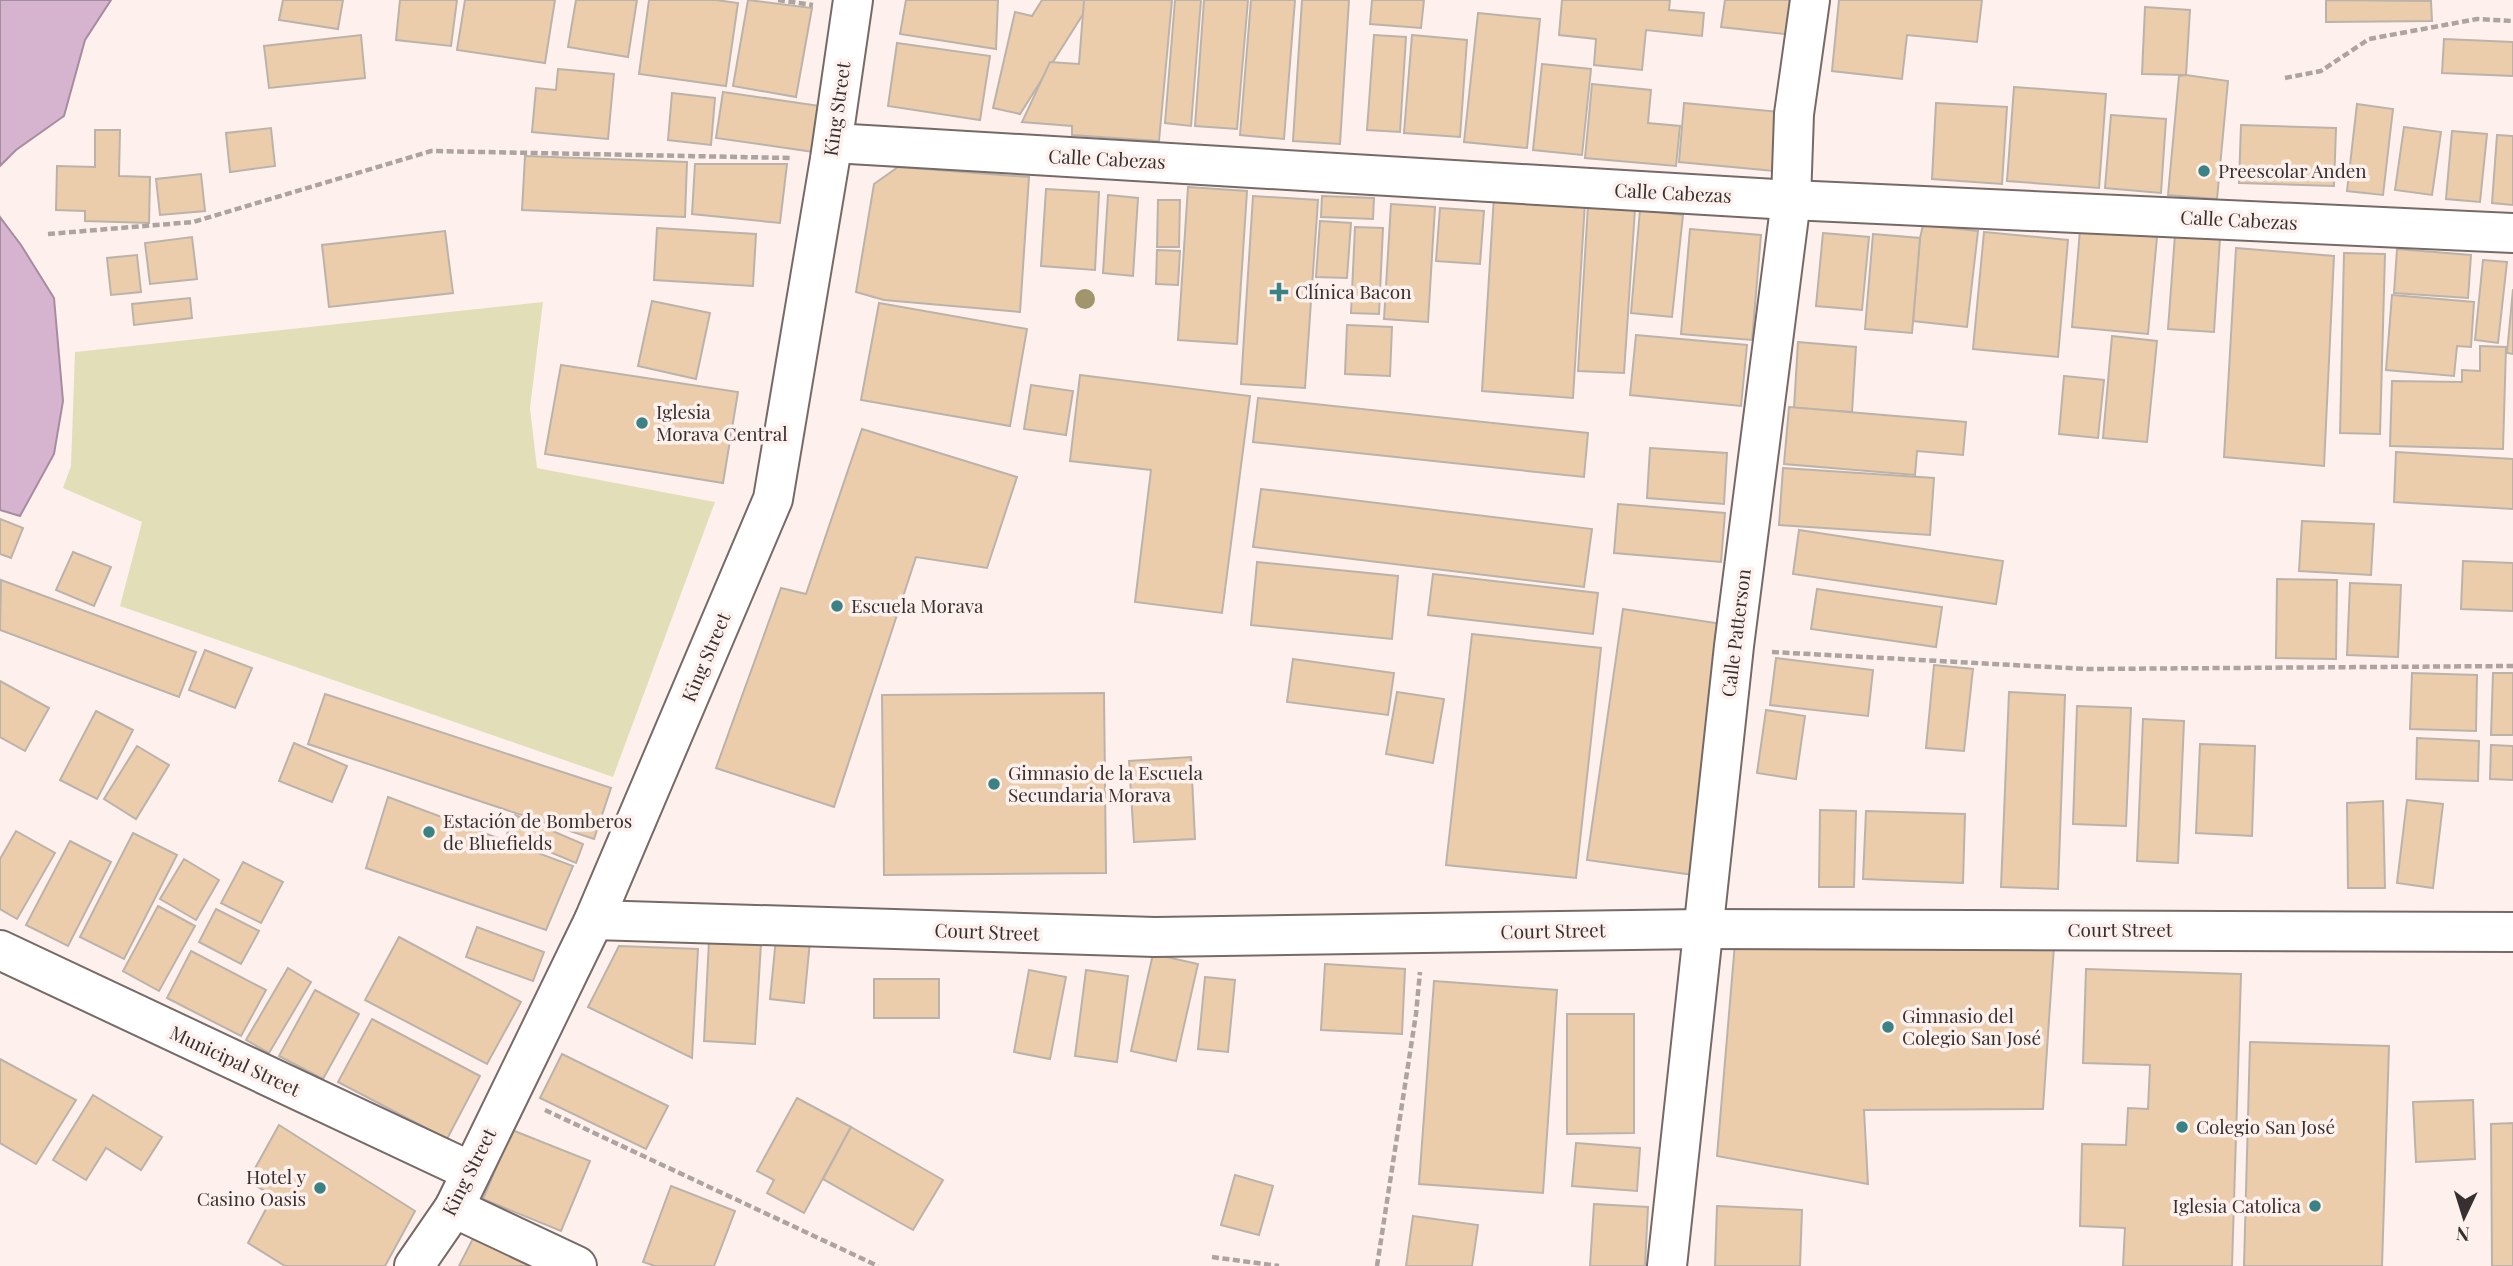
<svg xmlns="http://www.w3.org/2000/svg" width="2513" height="1266" font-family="'Playfair Display',serif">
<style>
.green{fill:#e2deb8}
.water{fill:#d6b3ce;stroke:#a68c9f;stroke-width:2}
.building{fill:#ebcdac;stroke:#bbb3aa;stroke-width:2}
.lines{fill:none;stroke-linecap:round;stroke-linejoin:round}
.street-casing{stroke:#756a67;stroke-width:42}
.path{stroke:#ada3a0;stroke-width:4.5;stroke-dasharray:7 3.5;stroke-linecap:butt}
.street{stroke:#fff;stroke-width:38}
.tree{fill:#a0956b}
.poi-dot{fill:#3a8284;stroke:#fef1ed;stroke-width:2.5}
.labels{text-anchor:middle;stroke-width:7;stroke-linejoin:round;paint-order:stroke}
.street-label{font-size:19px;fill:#363130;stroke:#fef1ed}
.poi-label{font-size:19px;fill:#363130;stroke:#fef1ed;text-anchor:start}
</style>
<rect width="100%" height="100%" fill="#fef1ed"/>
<polygon class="green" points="543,302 530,408 537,468 715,502 613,777 120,606 142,522 63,488 71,466 75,352"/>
<g class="water">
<polygon points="0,0 111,0 85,40 64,116 16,150 0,166"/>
<polygon points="0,217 21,245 54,298 63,401 54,454 20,516 0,510"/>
</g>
<g class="building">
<polygon points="283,0 343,0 338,29 279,20"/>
<polygon points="400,0 457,0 451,46 396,40"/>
<polygon points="465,0 555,0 545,63 457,50"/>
<polygon points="576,0 637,0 628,57 568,47"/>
<polygon points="649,0 716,0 738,3 726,86 639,74"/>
<polygon points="748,0 812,8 796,97 733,86"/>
<polygon points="906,0 998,0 996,49 900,34"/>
<polygon points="1042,0 1092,0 1020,114 993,108 1015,12 1032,16"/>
<polygon points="1084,0 1172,0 1159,141 1072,135 1072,126 1022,122 1050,62 1079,64"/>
<polygon points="1175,0 1201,0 1191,126 1165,123"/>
<polygon points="1204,0 1248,0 1237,129 1195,126"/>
<polygon points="1251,0 1295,0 1284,139 1240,135"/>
<polygon points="1302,0 1349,0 1340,144 1293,141"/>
<polygon points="1372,0 1424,0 1421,28 1370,24"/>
<polygon points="1562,0 1670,0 1669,10 1704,13 1702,36 1646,30 1642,70 1594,65 1596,39 1559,35"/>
<polygon points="1725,0 1797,0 1793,35 1721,27"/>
<polygon points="1839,0 1982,0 1977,42 1907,35 1902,79 1832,71"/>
<polygon points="2326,0 2431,1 2432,21 2326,22"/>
<polygon points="2145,7 2190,10 2186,75 2142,74"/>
<polygon points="1478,13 1540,19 1527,148 1464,142"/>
<polygon points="361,35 365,78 269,88 264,46"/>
<polygon points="1374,35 1406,37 1400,132 1367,130"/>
<polygon points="1412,35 1467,40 1460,137 1404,133"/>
<polygon points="2444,39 2513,42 2513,76 2442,73"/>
<polygon points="897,43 990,56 980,120 888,106"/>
<polygon points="1542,64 1591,69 1582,155 1533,150"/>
<polygon points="558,69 614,74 608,139 532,132 536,88 556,90"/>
<polygon points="2186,75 2228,81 2217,199 2168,195 2179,76"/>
<polygon points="1592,84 1651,90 1648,123 1680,126 1676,166 1585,158"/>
<polygon points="2014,87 2106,94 2099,188 2007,181"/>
<polygon points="723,92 820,106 814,152 716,138"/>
<polygon points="672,93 715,98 711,145 668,140"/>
<polygon points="1684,103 1791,113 1786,172 1679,162"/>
<polygon points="1936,103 2007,107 2002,184 1932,179"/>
<polygon points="2357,104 2393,109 2383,195 2347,191"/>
<polygon points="2111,115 2166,119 2161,193 2105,188"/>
<polygon points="2241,125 2336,128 2334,186 2239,183"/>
<polygon points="2404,127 2441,132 2432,195 2395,190"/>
<polygon points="271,128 275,166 230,172 226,133"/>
<polygon points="95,130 120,130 119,176 150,177 149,223 85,221 85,211 56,210 57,166 95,167"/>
<polygon points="2452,131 2487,134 2480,202 2446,199"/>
<polygon points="2497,135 2513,136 2513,205 2492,203"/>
<polygon points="525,156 687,162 685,217 522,210"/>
<polygon points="695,164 787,164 780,223 692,214"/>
<polygon points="898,167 1029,177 1020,312 884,300 856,292 874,184"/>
<polygon points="201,174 205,211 160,215 156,179"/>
<polygon points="1188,187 1247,191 1237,344 1178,340"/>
<polygon points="1046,189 1099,192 1095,270 1041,266"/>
<polygon points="1108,195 1138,198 1133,276 1103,273"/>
<polygon points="1253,196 1318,200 1305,388 1241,384"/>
<polygon points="1322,196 1374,198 1373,219 1321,217"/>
<polygon points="1494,196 1585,202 1573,398 1482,391"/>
<polygon points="1158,200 1180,200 1179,247 1157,247"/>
<polygon points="1391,204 1435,207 1428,322 1384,319"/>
<polygon points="1588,205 1635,209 1624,373 1578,371"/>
<polygon points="1440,208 1484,211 1480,264 1436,261"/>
<polygon points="1640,210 1683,215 1672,317 1631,313"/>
<polygon points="1320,221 1351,223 1347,278 1316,277"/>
<polygon points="1923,225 1978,231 1967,327 1913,321 1920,238"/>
<polygon points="1355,227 1383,228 1379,314 1351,313"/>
<polygon points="657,228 756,234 753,286 654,280"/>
<polygon points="1690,229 1761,235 1752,340 1681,334"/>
<polygon points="2080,230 2157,237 2148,334 2072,327"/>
<polygon points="445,231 453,293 329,307 322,245"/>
<polygon points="1984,232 2068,240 2058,357 1973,349"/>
<polygon points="1823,233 1869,237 1862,310 1816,306"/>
<polygon points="1873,234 1920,238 1912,333 1865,329"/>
<polygon points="2175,235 2220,238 2214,332 2168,329"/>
<polygon points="192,237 197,279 150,284 145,243"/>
<polygon points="2236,248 2334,256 2324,466 2224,457"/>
<polygon points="2397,249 2471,255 2468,298 2394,293"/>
<polygon points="1157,250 1180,251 1178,285 1156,284"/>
<polygon points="2344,253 2385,254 2380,434 2340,433"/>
<polygon points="137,255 141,292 111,295 107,258"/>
<polygon points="2483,260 2507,262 2498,343 2475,340"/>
<polygon points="2513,289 2513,354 2507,353"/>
<polygon points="2392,295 2474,302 2471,347 2457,346 2454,376 2386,370"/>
<polygon points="190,298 192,318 134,325 132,304"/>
<polygon points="652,301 710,313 696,379 638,366"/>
<polygon points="879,303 1027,329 1010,426 861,400"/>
<polygon points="1347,325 1392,327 1390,376 1345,374"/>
<polygon points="1636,335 1747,345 1741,406 1630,395"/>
<polygon points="2112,336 2157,341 2147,442 2103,438"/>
<polygon points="1798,342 1856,347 1852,412 1794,408"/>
<polygon points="2480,346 2506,347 2503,449 2390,446 2392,381 2462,382 2462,370 2480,371"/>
<polygon points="561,365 738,392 723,483 545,454"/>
<polygon points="1080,375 1250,396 1222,613 1135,602 1151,470 1070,461"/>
<polygon points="2064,376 2104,380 2098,438 2059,434"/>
<polygon points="1031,385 1073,391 1066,435 1024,429"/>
<polygon points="1258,398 1588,433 1584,477 1253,442"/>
<polygon points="1789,407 1966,422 1963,455 1917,451 1915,475 1784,464"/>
<polygon points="862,429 1017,477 987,568 916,557 834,807 716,768 781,588 806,594"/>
<polygon points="1650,448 1727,453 1724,504 1647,498"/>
<polygon points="2396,452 2513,459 2513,509 2394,502"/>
<polygon points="1783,468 1934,478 1930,535 1779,525"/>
<polygon points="1261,489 1592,529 1584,587 1253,547"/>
<polygon points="1618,504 1725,513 1721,562 1614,553"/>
<polygon points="0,519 23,528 11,558 0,554"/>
<polygon points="2302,521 2374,524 2371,575 2299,571"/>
<polygon points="1799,530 2003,561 1996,604 1793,574"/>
<polygon points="73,552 111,567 94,606 56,590"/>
<polygon points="2463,561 2513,563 2513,611 2461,609"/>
<polygon points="1257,562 1398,576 1392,639 1251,625"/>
<polygon points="1433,574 1598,593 1593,634 1428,615"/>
<polygon points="2277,579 2337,580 2336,659 2276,658"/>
<polygon points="1,580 196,652 179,697 0,630"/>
<polygon points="2350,583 2401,585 2398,657 2347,655"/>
<polygon points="1817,589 1942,607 1936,647 1811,629"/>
<polygon points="1623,609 1729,625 1694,875 1587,860"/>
<polygon points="1472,634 1601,648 1576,878 1446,865"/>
<polygon points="205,650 252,668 235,708 189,690"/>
<polygon points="1776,658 1873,670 1868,716 1770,705"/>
<polygon points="1293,659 1394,673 1388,715 1287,702"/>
<polygon points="1934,665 1973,669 1964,751 1926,748"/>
<polygon points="2412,673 2477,675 2476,731 2410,729"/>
<polygon points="2493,673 2513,673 2513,735 2491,735"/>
<polygon points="0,681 49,708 25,751 0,737"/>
<polygon points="1397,692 1444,699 1433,763 1386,754"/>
<polygon points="2009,692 2065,695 2058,889 2001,887"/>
<polygon points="1104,693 1106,873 884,875 882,695"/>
<polygon points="325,694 611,788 594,839 308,744"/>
<polygon points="2077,706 2131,708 2126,826 2073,824"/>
<polygon points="1766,710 1805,716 1796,779 1757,773"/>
<polygon points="96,711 133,730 97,799 60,780"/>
<polygon points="2143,719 2184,721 2178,863 2137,861"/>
<polygon points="2417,738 2479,741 2478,781 2416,779"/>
<polygon points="294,743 347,766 332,802 279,781"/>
<polygon points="2200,744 2255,746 2252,836 2196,833"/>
<polygon points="2491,745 2513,746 2513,780 2490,779"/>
<polygon points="137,746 169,765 136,819 104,799"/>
<polygon points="1191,757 1195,839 1134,842 1129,761"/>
<polygon points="388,797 573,866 546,930 366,868"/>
<polygon points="2407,800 2443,804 2433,888 2397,883"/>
<polygon points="2383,801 2385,888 2348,888 2347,803"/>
<polygon points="1820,810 1856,811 1854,887 1819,887"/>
<polygon points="1866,811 1965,814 1963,883 1863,879"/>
<polygon points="515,815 583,844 576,863 507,834"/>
<polygon points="16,831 55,853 17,919 0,909 0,859"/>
<polygon points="133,833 177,855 124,959 80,937"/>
<polygon points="70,841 111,862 68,946 26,925"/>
<polygon points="184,859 219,880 196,920 160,899"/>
<polygon points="243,862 283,882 261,923 221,903"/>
<polygon points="158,906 195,926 159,991 123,971"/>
<polygon points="216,909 259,931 241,964 199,942"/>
<polygon points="477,927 544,952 533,981 466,957"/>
<polygon points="399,937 521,1002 487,1064 365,1000"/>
<polygon points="776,938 810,941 804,1003 770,999"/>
<polygon points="709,940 761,943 755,1044 704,1041"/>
<polygon points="1735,943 2054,946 2043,1109 1864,1110 1868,1184 1717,1156"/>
<polygon points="619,946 698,949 692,1058 588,1007"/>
<polygon points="191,951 266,990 241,1036 167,998"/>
<polygon points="1153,954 1198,964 1176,1061 1131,1051"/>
<polygon points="1325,964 1405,969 1402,1034 1321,1030"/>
<polygon points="288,968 311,982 269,1053 246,1040"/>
<polygon points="2086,969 2241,974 2232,1266 2123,1266 2125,1228 2080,1226 2082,1144 2126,1145 2128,1108 2148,1109 2150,1065 2083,1063"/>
<polygon points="1029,970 1066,977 1050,1059 1014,1052"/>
<polygon points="1086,970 1128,976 1117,1062 1075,1056"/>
<polygon points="1205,977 1235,980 1228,1052 1198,1049"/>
<rect x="874" y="979" width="65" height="39"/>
<polygon points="1434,981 1557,990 1543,1193 1419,1184"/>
<polygon points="315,990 359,1014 323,1079 279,1056"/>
<polygon points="1567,1014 1634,1014 1634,1133 1567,1134"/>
<polygon points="372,1019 480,1076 447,1139 338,1082"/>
<polygon points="2250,1042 2389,1046 2382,1266 2244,1266"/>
<polygon points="562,1054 668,1106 646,1149 540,1098"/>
<polygon points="0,1059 76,1100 36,1164 0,1143"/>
<polygon points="93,1095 162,1137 141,1170 106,1148 86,1180 53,1160"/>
<polygon points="797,1098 851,1127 804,1213 767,1193 774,1180 757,1171"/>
<polygon points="2473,1100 2475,1159 2416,1162 2413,1102"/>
<polygon points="2513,1123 2513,1266 2492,1266 2491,1124"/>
<polygon points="279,1125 415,1211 385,1266 285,1266 248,1243 273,1196 248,1181"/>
<polygon points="851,1127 943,1180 913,1230 823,1179"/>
<polygon points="512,1130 590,1161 561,1231 483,1199"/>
<polygon points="1576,1143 1640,1148 1637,1191 1572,1186"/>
<polygon points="1235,1175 1273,1186 1259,1235 1221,1225"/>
<polygon points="671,1186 735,1211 714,1266 655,1266 643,1262"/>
<polygon points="1594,1204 1648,1207 1645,1266 1590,1266"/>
<polygon points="1717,1206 1802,1210 1800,1266 1715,1266"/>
<polygon points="1413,1216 1478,1225 1472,1266 1406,1266"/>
<polygon points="482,1221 571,1266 459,1266"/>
</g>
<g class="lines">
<defs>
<g id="street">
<polyline points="833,143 1791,200 2513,233"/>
<polyline points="594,920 1155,937 1702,929 2513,932"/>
<polyline points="0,950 470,1171"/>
<polyline points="454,1208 577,1266"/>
<polyline points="414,1266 454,1208 594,920 773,499 830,159 853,0"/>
<polyline points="1667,1266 1734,646 1791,200 1794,114 1810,0"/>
</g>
</defs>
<use href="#street" class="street-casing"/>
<g class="path">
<polyline points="778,0 813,5"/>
<polyline points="2285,78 2321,71 2369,39 2477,19 2513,21"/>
<polyline points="48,234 193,222 431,151 791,158"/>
<polyline points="1772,652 2087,669 2513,666"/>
<polyline points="545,1110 878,1266"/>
<polyline points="1212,1257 1279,1266"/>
<polyline points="1377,1266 1416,1014 1420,972"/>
</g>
<use href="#street" class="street"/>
</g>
<circle class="tree" cx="1085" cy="299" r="10"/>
<g class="poi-dot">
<circle cx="2204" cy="171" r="7"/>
<path d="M1275.5 281.5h7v7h7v7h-7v7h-7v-7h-7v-7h7z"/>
<circle cx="642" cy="423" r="7"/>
<circle cx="837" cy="606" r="7"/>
<circle cx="994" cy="784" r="7"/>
<circle cx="429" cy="832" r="7"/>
<circle cx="1888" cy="1027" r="7"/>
<circle cx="2182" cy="1127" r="7"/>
<circle cx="320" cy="1188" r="7"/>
<circle cx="2315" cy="1206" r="7"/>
</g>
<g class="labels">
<g class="street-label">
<text transform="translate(837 109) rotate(-82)" y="7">King Street</text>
<text transform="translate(1107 159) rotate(3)" y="7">Calle Cabezas</text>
<text transform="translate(1673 193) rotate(3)" y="7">Calle Cabezas</text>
<text transform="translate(2239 220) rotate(3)" y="7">Calle Cabezas</text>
<text transform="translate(1736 633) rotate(-83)" y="7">Calle Patterson</text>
<text transform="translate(706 657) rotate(-67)" y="7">King Street</text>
<text x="2120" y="937">Court Street</text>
<text transform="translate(1553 931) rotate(-1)" y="7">Court Street</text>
<text transform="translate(987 932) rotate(2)" y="7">Court Street</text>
<text transform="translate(235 1061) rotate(25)" y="7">Municipal Street</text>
<text transform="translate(469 1172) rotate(-63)" y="7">King Street</text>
</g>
<g class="poi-label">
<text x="2218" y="178">Preescolar Anden</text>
<text x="1295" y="299">Clínica Bacon</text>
<text x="656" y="419">Iglesia<tspan x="656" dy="22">Morava Central</tspan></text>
<text x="851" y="613">Escuela Morava</text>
<text x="1008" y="780">Gimnasio de la Escuela<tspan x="1008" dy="22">Secundaria Morava</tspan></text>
<text x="443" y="828">Estación de Bomberos<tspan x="443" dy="22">de Bluefields</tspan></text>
<text x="1902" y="1023">Gimnasio del<tspan x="1902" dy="22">Colegio San José</tspan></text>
<text x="2196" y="1134">Colegio San José</text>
<text x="306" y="1184" text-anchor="end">Hotel y<tspan x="306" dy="22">Casino Oasis</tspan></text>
<text x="2301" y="1213" text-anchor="end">Iglesia Catolica</text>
</g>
</g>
<g transform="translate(2464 1217) rotate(184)" stroke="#fef1ed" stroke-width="5" paint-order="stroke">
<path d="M0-5L12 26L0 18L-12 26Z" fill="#363130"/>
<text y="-10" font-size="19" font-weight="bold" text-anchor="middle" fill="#363130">N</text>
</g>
</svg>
